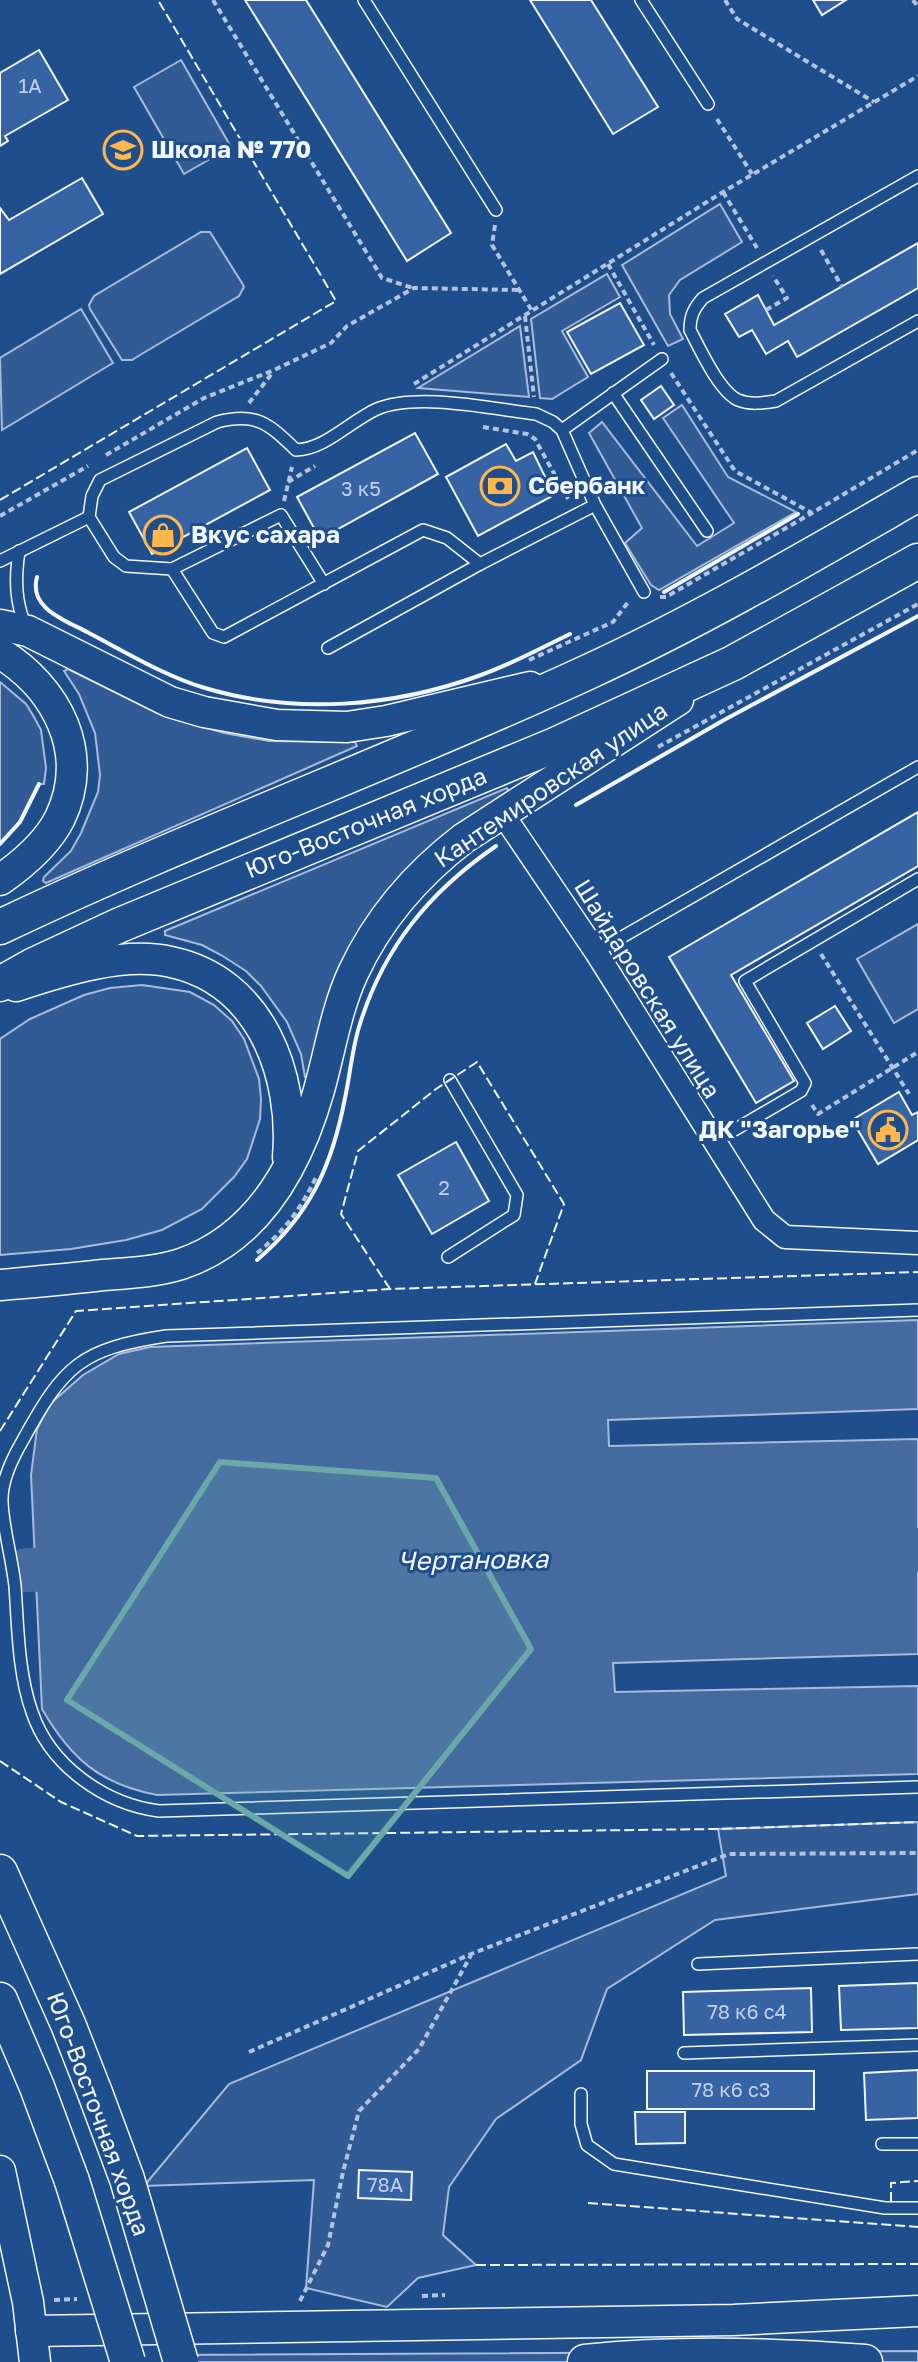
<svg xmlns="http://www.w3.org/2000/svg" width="918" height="2362" font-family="'Golos Text',sans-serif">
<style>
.built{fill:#305b95;stroke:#a8bbd7;stroke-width:2}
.water{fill:#446ba0;stroke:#a8bbd7;stroke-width:2}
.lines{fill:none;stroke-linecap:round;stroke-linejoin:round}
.river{stroke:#446ba0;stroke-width:44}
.building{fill:#3563a3;stroke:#f2f6ff;stroke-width:2}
.service-casing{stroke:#f2f6ff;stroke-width:14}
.minor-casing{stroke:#f2f6ff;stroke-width:25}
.secondary-casing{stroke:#f2f6ff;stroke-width:33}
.primary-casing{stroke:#f2f6ff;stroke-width:37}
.path{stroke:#b3c4dc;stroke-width:4;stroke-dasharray:6 4;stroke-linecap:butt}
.service{stroke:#1f4e8c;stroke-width:11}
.minor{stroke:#1f4e8c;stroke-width:22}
.secondary{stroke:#1f4e8c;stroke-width:30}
.primary{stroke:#1f4e8c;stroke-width:34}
.primary-bridge-casing{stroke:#f2f6ff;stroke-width:37;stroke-linecap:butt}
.primary-bridge{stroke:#1f4e8c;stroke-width:34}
.fence{stroke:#f2f6ff;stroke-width:2;stroke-dasharray:10 4;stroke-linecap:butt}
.wall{stroke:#f2f6ff;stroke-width:4}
.marked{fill:#6aa9a8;fill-opacity:0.2;stroke:#6aa9a8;stroke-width:6;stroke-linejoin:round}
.labels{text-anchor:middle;stroke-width:6;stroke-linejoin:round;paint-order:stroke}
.number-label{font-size:20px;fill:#c3d1e8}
.poi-label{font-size:24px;font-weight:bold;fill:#f2f6ff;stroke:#1f4e8c;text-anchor:start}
.street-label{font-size:24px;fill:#f2f6ff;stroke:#1f4e8c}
.water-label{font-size:26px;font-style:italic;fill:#f2f6ff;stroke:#1f4e8c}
</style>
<rect width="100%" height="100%" fill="#1f4e8c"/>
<g class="built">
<polygon points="181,60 231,147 184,174 134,87"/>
<polygon points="720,204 742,242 680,280 669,295 670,314 683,339 668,346 622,265"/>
<polygon points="201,232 210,232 242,283 244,287 239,296 140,355 132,360 122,360 90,309 89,305 94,296"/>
<polygon points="607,274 620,297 562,331 588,377 552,399 540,398 531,319"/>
<polygon points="81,309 113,363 2,430 0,358"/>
<polygon points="520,326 529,397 418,388"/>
<polygon points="682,405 728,477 796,512 659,590 651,585 625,543 642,528 589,433 602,422 697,546 734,523 663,418"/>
<polygon points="68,669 157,713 224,733 269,741 355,742 357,746 46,883 43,881 44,877 71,851 81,833 98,792 100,775 95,733 79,694 64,671"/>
<polygon points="0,682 26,704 34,717 41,730 46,768 44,784 39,784 20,822 0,844"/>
<polygon points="507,788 509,792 436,843 308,1078 305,1077 301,1054 287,1022 261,986 246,971 221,955 202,945 165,935 165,931"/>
<polygon points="918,924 918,1009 894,1023 857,959"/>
<polygon points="142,985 190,992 214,1005 232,1021 244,1039 259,1079 261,1099 260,1119 247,1159 234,1177 202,1209 162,1230 126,1240 71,1249 0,1255 0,1039 30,1019 84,995 110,988"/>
<polygon points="918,1822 918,1894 715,1920 607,1989 581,2060 496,2119 449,2187 443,2235 476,2265 418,2278 387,2307 306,2288 314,2180 144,2186 229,2084 726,1876 718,1829"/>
<polygon points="918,2351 918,2362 188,2362 168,2355"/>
</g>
<path class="water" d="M 918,1320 L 918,1409 L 608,1420 L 609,1446 L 918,1439 L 918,1531 L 45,1553 L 47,1584 L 918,1567 L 918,1654 L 613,1663 L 615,1692 L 918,1686 L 918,1774 L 157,1795 C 100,1784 71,1759 42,1709 L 31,1475 L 37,1429 L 50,1404 L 83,1375 L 119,1354 L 150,1347 Z"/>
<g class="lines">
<polyline class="river" points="27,1570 918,1550"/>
</g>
<g class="building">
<polygon points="245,0 306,0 451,233 407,261"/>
<polygon points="530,0 591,0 658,107 613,134"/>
<polygon points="813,0 846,0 822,15"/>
<polygon points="39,50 68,100 5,136 8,141 0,146 0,73"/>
<polygon points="82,178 103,214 0,274 0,208 9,220"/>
<polygon points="918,243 918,288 797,357 788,341 766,354 752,330 739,337 725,314 758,295 774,325"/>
<polygon points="620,303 644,345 591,374 567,332"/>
<polygon points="661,386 674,405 654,419 641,400"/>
<polygon points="415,433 438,474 320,539 297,497"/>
<polygon points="506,444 516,461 533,452 554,495 478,536 446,477"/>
<polygon points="247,448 270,490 152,554 129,512"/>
<polygon points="918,812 918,866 731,975 794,1081 756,1103 669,957"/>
<polygon points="835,1006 851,1031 823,1049 807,1023"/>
<polygon points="899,1092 912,1115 918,1112 918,1140 878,1164 852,1120"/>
<polygon points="456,1142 489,1201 432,1234 398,1175"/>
<polygon points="918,1983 918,2028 841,2030 839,1986"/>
<polygon points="811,1988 812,2032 684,2035 683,1992"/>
<polygon points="918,2070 918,2118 866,2120 864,2073"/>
<rect x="647" y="2071" width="167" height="38"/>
<polygon points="635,2112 685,2112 685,2143 636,2144"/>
<polygon points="359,2170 412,2172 411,2200 358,2198"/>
</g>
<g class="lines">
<defs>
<g id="service">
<polyline points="364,0 496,210"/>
<polyline points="641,0 708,104"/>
<path d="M 918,176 L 703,298 C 694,308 690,316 690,330 C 700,349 719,391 738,400 C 750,405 763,403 776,401 L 918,321"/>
<polyline points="613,393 707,531"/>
<polyline points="562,430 662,359"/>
<path d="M 595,505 L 480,564 L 447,538 L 423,530 L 224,637 L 213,633 L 172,569 L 126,566 L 114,557 L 89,517 L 92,496 L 100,480 L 217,422 C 256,412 268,423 296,450 C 326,449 350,421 377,409 C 417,392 493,409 536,414 L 553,422 L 562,430 L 595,505 L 644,592"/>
<path d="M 19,551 C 15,578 15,602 26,627"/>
<polyline points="0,561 89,517"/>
<polyline points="172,569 281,515 324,584"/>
<polyline points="328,648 480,564"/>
<polyline points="596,952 918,767"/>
<polyline points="713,1138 724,1136 801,1091 805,1083 745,981 918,879"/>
<polyline points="448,1257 514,1215 517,1195 450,1080"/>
<path d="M 918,1310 L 166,1336 C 81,1349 64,1365 23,1440 C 13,1457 1,1481 2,1502 C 3,1528 12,1558 15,1586 C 18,1627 18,1673 32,1712 C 50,1766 105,1804 159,1811 L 918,1787"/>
<polyline points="698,1964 918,1954"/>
<polyline points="684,2053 918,2045"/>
<polyline points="581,2094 581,2124 587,2145 614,2164 885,2208 918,2208"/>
<polyline points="882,2144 918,2144"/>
</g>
<polyline id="minor" points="502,813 596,952 764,1220 785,1237 918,1243"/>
<g id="secondary">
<polyline points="0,625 28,631 170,702 204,712 277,725 347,727 386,721 530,687"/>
<path d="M 0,653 C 57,688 91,753 60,818 C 47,844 23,864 0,880"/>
<path d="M 16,986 C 61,971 124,951 171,962 C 261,981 295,1075 288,1157"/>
<path d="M 0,1285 C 34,1282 69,1279 103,1275 C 129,1273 156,1272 181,1264 C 259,1238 298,1164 319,1090 C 330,1051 336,1010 353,973 C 378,919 417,874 464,838 L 678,700"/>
<polyline points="0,2171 28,2302 35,2362"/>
<polyline points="31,2331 733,2320 918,2311"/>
</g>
<g id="primary">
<path d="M 0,927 C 193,835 394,762 588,672 C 701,620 810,556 918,494"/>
<polyline points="0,984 32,966 120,925 555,745 733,663 918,561"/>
<polyline points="0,1872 68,2024 95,2093"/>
<polyline points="0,2000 37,2087 72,2181"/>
<path d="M 585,2362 C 677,2352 773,2355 865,2362"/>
</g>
</defs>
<use href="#service" class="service-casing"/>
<use href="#minor" class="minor-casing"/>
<use href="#secondary" class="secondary-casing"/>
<use href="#primary" class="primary-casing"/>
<g class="path">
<polyline points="213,0 382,278 413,288"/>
<polyline points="725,0 737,19 874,102"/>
<polyline points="913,0 918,7"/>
<polyline points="717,119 752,174"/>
<polyline points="723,192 757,248"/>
<polyline points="495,225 492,245 532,311"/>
<polyline points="821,250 842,287"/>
<polyline points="608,264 654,345"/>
<polyline points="766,310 787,298 773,276"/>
<polyline points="525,316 534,397"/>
<polyline points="671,373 735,471 812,513 918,450"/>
<polyline points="414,384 723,192 918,76"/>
<polyline points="249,403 273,372"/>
<polyline points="483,427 527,434 535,439 568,499"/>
<polyline points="106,455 204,398 274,370 331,343 347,326 414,288 519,290"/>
<polyline points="288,482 315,466"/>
<polyline points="284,501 292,467"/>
<polyline points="0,516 88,466"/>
<polyline points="660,597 666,597 812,513"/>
<polyline points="529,660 613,622 629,601"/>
<polyline points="658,747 918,604"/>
<polyline points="821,954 909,1094"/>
<polyline points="812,1105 818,1114 918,1052"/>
<path d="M 257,1253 C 284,1232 303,1206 317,1175"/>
<polyline points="249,2052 471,1954 729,1854 918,1853"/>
<polyline points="422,2296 445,2295"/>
<polyline points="54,2300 77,2299"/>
<polyline points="300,2301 328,2245 343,2172 359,2111 419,2049 471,1955"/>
</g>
<use href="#service" class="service"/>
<use href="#minor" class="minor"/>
<use href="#secondary" class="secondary"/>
<use href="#primary" class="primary"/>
<defs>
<g id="primary-bridge">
<polyline points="95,2093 127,2179 181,2362"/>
<polyline points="72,2181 128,2362"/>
</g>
</defs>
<use href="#primary-bridge" class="primary-bridge-casing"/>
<use href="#primary-bridge" class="primary-bridge"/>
<g class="fence">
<polyline points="0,500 336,301 158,0"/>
<polyline points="390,1289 341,1214 358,1151 436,1089 477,1062 564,1204 535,1284"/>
<polyline points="0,1431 76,1311 390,1289 918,1272"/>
<polyline points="0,1761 61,1802 137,1836 718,1829 918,1822"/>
<polyline points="891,2202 891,2183 918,2181"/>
<polyline points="588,2203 918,2227"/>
<polyline points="476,2265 918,2264"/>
</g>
<g class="wall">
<path d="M 37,577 C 28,609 67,621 89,633 C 127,653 165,676 205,688 C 295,715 394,707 481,675 C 512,664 541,648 570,634"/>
<polyline points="664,592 798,514"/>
<polyline points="576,805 724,720 918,616"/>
<polyline points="0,844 20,822 39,784"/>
<path d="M 257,1260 C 310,1215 332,1166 345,1098 C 350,1075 352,1050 359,1027 C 383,948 429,892 496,846"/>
</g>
</g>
<path class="marked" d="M 220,1462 L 436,1478 L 531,1649 L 348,1876 L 67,1700 Z"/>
<defs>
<symbol id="school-ring" viewBox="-11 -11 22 22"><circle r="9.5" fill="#1f4e8c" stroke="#ffb74d" stroke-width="1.5"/><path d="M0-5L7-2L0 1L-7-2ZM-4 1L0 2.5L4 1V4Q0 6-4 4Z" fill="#ffb74d"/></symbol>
<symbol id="bank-ring" viewBox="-11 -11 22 22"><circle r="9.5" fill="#1f4e8c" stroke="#ffb74d" stroke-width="1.5"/><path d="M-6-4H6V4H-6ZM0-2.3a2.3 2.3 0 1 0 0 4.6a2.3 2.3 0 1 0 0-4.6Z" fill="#ffb74d"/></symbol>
<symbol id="shop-ring" viewBox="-11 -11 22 22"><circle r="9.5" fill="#1f4e8c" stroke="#ffb74d" stroke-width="1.5"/><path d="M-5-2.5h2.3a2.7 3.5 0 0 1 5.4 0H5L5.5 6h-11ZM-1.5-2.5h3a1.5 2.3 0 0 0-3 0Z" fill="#ffb74d"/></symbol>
<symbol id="civic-ring" viewBox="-11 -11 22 22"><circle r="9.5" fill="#1f4e8c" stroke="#ffb74d" stroke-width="1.5"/><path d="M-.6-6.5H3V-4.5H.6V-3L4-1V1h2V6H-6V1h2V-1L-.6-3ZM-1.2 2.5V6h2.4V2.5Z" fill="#ffb74d"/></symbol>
</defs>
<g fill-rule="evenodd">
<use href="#school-ring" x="101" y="128" width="44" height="44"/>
<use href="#bank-ring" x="478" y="464" width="44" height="44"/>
<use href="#shop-ring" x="141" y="513" width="44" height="44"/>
<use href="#civic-ring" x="866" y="1108" width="44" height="44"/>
</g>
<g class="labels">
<g class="number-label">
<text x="30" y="93">1А</text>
<text x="361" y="496">3 к5</text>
<text x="444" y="1195">2</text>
<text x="747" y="2019">78 к6 с4</text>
<text x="731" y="2097">78 к6 с3</text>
<text x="385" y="2192">78А</text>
</g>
<g class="poi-label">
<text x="151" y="158">Школа № 770</text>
<text x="528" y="494">Сбербанк</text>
<text x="191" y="543">Вкус сахара</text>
<text x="860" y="1138" text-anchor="end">ДК "Загорье"</text>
</g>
<g class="street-label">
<text transform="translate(551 785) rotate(-34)" y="8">Кантемировская улица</text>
<text transform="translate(366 823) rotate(-22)" y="8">Юго-Восточная хорда</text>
<text transform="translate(647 989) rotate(58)" y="8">Шайдаровская улица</text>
<text transform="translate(98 2114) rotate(70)" y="8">Юго-Восточная хорда</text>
</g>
<g class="water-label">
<text transform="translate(473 1560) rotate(-1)" y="9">Чертановка</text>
</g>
</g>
</svg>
